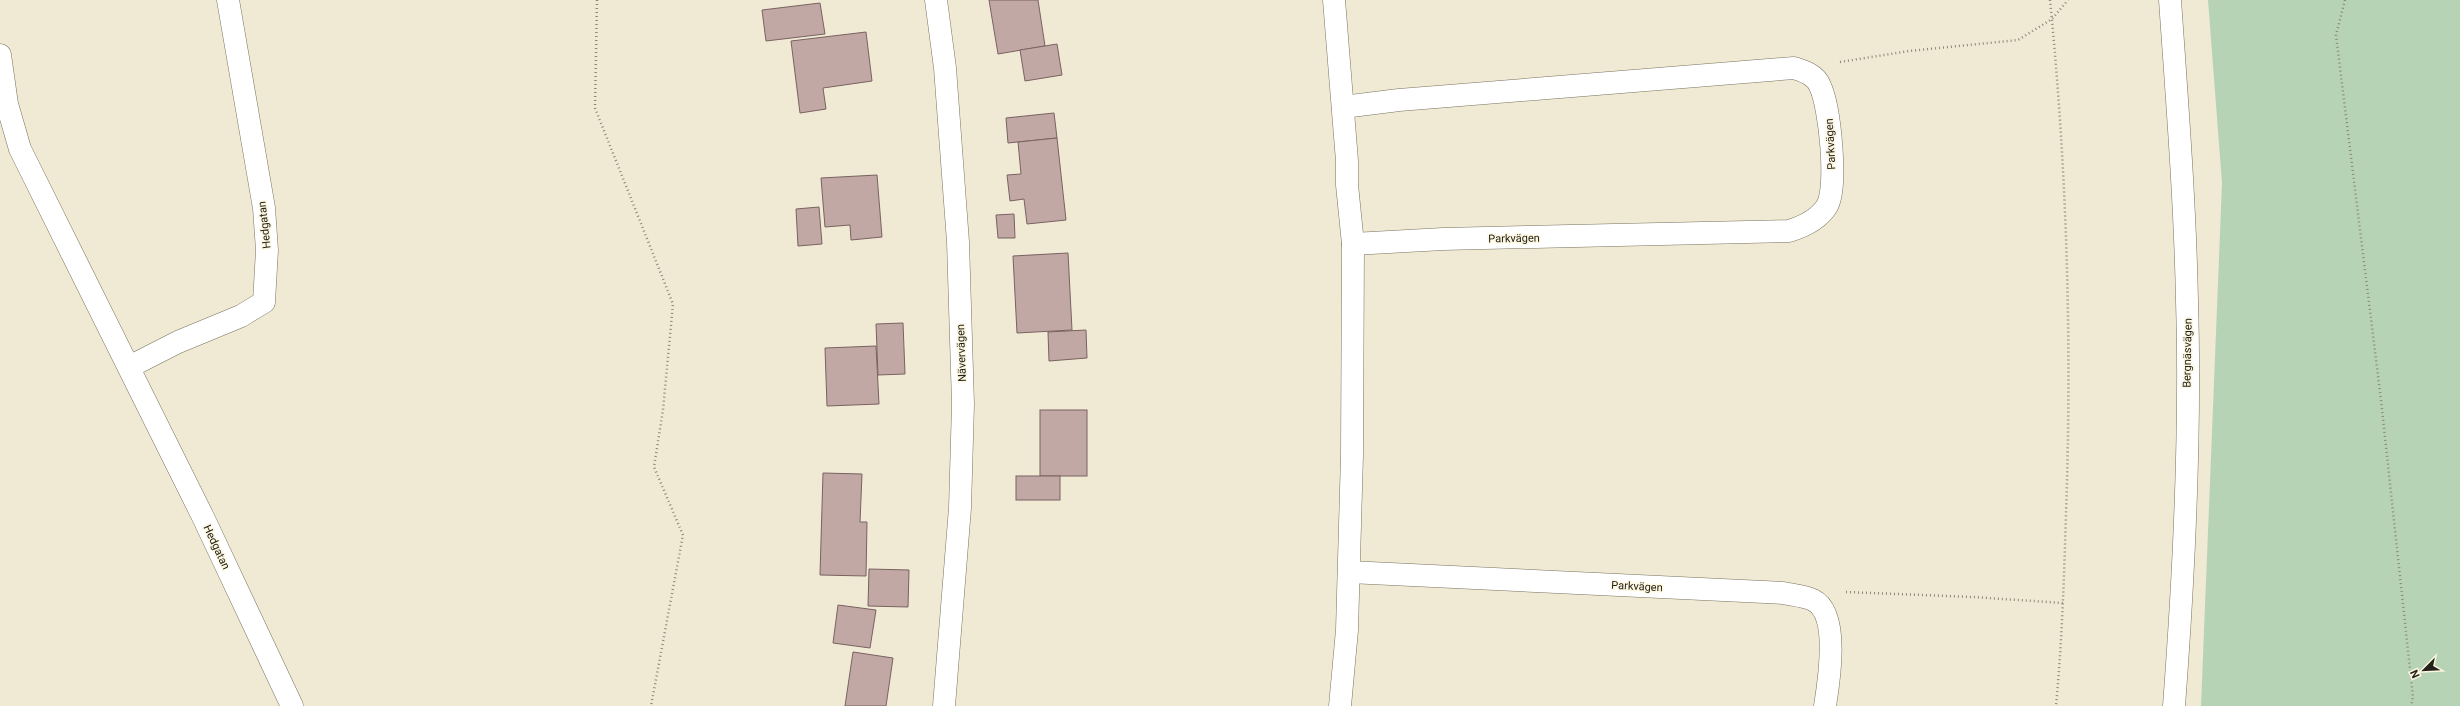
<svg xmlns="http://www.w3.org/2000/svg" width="2460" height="706" font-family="Roboto,sans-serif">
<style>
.green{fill:#b7d3b6}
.building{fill:#c1a8a5;stroke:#796260}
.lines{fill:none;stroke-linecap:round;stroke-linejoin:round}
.minor-casing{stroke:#78735f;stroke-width:23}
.path{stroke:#8c8879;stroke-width:2.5;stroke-dasharray:1 3;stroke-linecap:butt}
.minor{stroke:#fff;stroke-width:22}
.labels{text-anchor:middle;stroke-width:3;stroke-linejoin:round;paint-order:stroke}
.street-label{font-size:11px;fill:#232119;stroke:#fdf7e1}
</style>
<rect width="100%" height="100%" fill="#f0e9d4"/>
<polygon class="green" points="2208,0 2460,0 2460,706 2201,706 2222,183"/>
<g class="building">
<polygon points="989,0 1038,0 1045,46 998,54"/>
<polygon points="820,3 825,34 766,41 762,10"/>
<polygon points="866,32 872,81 823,88 826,109 800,113 791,41"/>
<polygon points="1057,44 1062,75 1025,81 1020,50"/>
<polygon points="1054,113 1057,138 1008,143 1006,118"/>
<polygon points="1057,138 1066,220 1027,224 1024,199 1010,201 1007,175 1021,174 1018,142"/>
<polygon points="877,175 882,237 851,240 850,225 825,227 821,178"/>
<polygon points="819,207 822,244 798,246 796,209"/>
<polygon points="1014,214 1015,238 998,238 996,215"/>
<polygon points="1068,253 1072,330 1017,333 1013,256"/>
<polygon points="903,323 905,374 878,375 876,324"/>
<polygon points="1086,330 1087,358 1049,361 1048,332"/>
<polygon points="876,346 879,404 827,406 825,348"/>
<rect x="1040" y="410" width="47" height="66"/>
<polygon points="823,473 862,474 860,522 867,522 866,576 820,575"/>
<rect x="1016" y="476" width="44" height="24"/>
<polygon points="869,569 909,570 908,607 868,606"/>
<polygon points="838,605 876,610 870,648 833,643"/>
<polygon points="853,652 893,658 886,706 845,706"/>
</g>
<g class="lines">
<defs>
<g id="minor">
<polyline points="936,0 945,68 958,242 963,404 960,508 944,706"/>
<polyline points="1334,0 1347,161 1347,185 1353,244 1352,455 1347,630 1340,706"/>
<path d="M 2170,0 C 2177,100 2185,201 2187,301 C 2191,434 2184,574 2174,706"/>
<polyline points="0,55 7,104 20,149 204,519 292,706"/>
<path d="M 1343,107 L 1399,100 L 1794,68 C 1804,71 1816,75 1820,86 C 1830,107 1838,187 1827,206 C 1819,219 1802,227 1789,231 L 1443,239 L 1353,244"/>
<polyline points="129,367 178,342 241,316 264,302 267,250 264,208 228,0"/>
<path d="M 1349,572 L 1783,593 C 1792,595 1805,596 1813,600 C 1840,613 1829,681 1825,706"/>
</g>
</defs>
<use href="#minor" class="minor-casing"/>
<g class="path">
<polyline points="597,0 595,108 673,304 663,410 654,467 683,535 651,706"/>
<path d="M 2050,0 C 2067,171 2072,343 2066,514 C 2064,579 2062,642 2056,706"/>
<polyline points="2345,0 2336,35 2381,400 2413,697 2411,706"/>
<polyline points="1840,62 1909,51 2018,40 2052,19 2068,0"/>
<polyline points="1846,592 1973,597 2063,603"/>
</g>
<use href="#minor" class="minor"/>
</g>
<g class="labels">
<g class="street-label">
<text transform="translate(1830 144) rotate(-93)" y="4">Parkvägen</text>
<text transform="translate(264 225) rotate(-96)" y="4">Hedgatan</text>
<text transform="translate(1514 238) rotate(-1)" y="4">Parkvägen</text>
<text transform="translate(961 353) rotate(-92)" y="4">Nävervägen</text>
<text transform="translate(2187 353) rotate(-89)" y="4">Bergnäsvägen</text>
<text transform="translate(217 547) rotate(65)" y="4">Hedgatan</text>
<text transform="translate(1637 586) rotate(3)" y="4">Parkvägen</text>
</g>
</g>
<g transform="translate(2424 670) rotate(246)" stroke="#fdf7e1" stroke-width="3" paint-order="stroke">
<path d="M0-3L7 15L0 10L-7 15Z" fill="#232119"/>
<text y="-6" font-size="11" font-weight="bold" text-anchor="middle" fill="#232119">N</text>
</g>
</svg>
